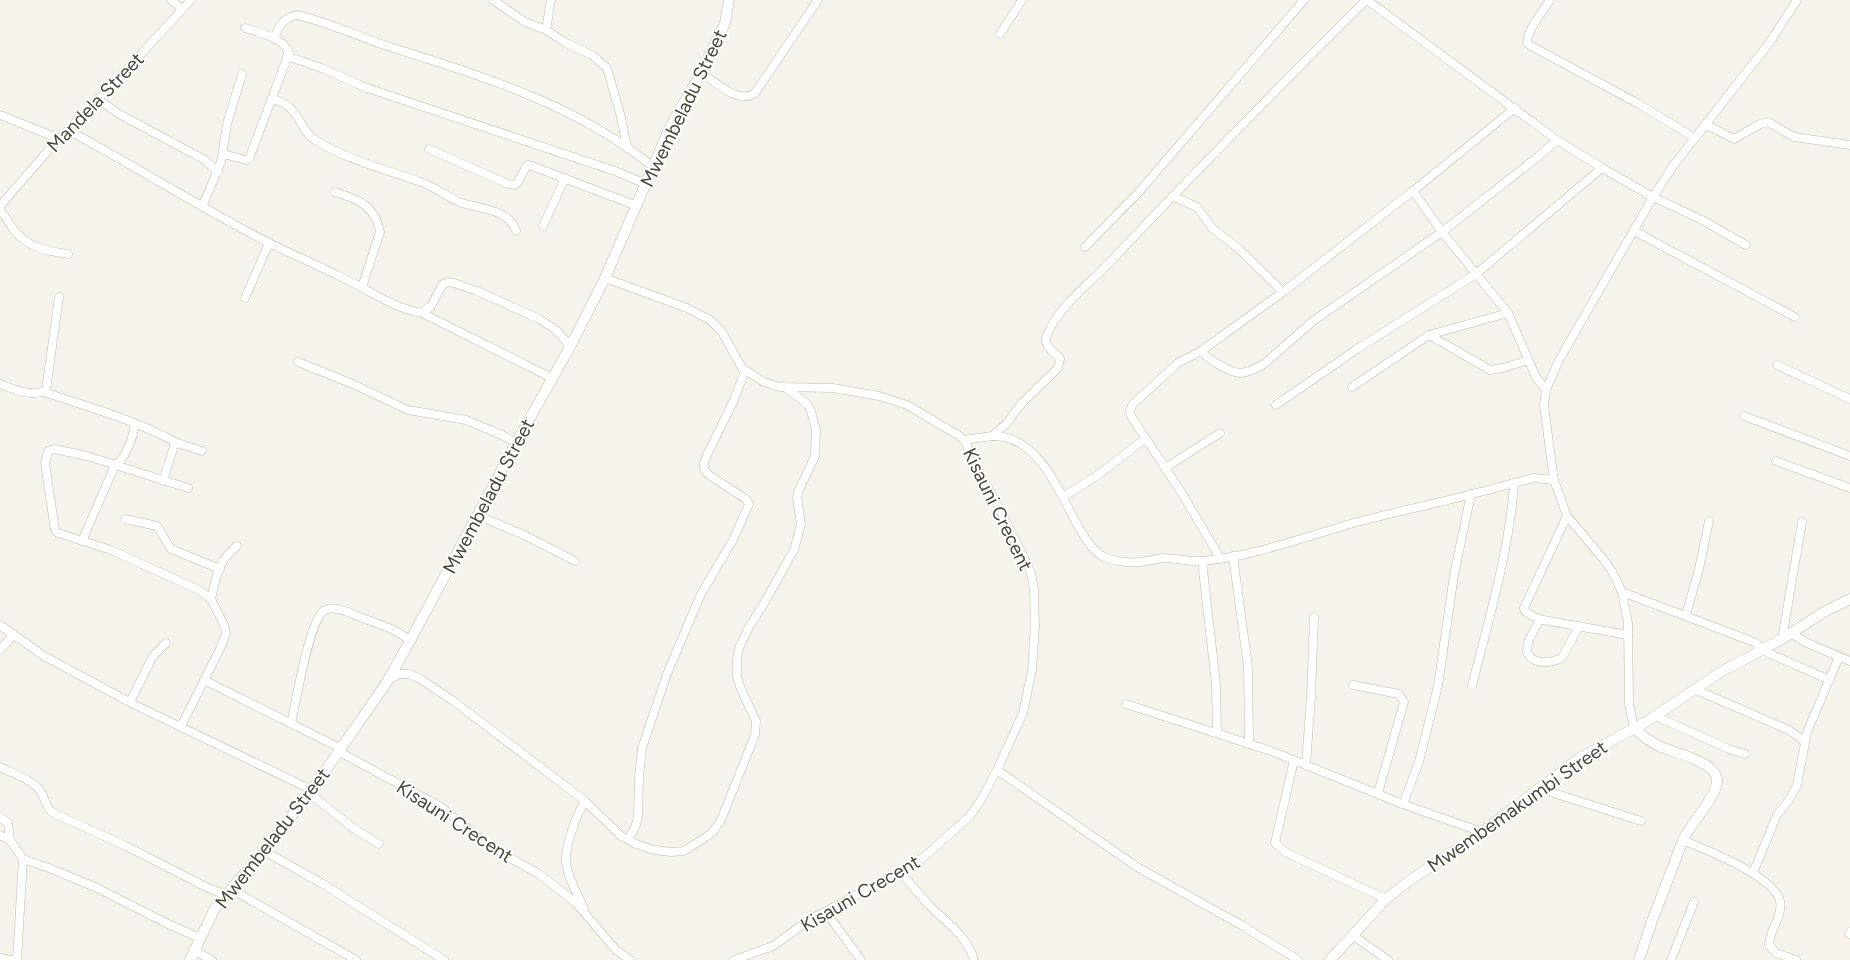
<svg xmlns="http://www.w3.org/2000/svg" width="1850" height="960" font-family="Figtree,sans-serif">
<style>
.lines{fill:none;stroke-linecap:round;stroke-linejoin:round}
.minor-casing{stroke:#c2bbae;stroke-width:9}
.tertiary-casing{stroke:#c2bbae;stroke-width:11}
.minor{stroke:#fff;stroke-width:8}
.tertiary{stroke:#fff;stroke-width:10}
.labels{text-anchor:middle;stroke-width:4;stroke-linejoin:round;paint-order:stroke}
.street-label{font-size:19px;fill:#4b4439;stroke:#fff}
</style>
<rect width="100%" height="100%" fill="#f6f3ec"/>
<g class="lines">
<defs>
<g id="minor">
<polyline points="171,0 182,9"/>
<polyline points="493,0 525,22 546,30 566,43 592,55 607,68 621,117 627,147"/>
<polyline points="1367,0 1557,140 1602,168 1653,197 1702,220 1746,245"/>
<path d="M 1550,0 C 1543,12 1527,29 1527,43 L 1533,47 L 1637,103 L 1695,138"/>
<polyline points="546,30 551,0"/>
<polyline points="1000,34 1022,0"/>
<path d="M 274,39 C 279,25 283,18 297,15 C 327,22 355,35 384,45 C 478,75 575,103 653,167"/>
<polyline points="287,56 324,69 367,88 615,171 646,184"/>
<path d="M 701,73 C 716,82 738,105 755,93 L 818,0"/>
<path d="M 272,98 C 278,101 285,103 289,107 C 300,116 302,131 315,140 C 345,159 387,170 421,182 C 435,187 447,197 462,203 C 480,209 509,209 516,231"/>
<polyline points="98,99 119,114 205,160 218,172"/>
<polyline points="0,115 60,139"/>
<polyline points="1705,124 1734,139 1760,124 1768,122 1794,137 1850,145"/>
<path d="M 68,130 C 129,163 189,200 250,233 C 279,249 309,261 339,276 C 366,288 392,308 422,313 L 431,306 L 443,284 L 448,282 L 454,283 L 477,291 L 539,319 L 556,330 L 570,346"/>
<polyline points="429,149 508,184 515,185 518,182 527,165 532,166 637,206"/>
<path d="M 223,154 L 246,160 L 249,159 L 289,53 C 283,37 260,33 245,28"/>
<polyline points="1413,191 1442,232 1508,313 1536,377 1546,390"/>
<path d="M 335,192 C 359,200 375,205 380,232 L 362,287"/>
<polyline points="1174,197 1197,207 1212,228 1239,249 1283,292"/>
<polyline points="0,206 46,153 127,69 191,0"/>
<polyline points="202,207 221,162 227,124 242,74"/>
<path d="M 0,210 C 5,216 9,223 14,230 C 28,248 47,251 68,254"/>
<polyline points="543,226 565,178"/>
<polyline points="1634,231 1795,317"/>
<polyline points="1085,247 1138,193 1304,0"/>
<polyline points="605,278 687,308 710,320 722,332 742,368 764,382 780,387 833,388 879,396 907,405 958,435 966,442 972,464 988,487 1019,547 1031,573 1034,590 1035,626 1032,670 1023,713 997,770 981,800 970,816 924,857 900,872 809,920 773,946 734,960"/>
<polyline points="245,298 269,243"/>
<polyline points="422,313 552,378"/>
<polyline points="1429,335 1490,370 1503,368 1528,360"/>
<path d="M 1201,351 C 1208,359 1230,373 1241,373 C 1249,372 1257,368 1264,364 L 1313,321 L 1442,232 L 1540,155 L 1557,140"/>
<polyline points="298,362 355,385 408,410 466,420 502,435 516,443"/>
<polyline points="1777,365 1850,399"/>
<path d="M 0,384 C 12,389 33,398 46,390 L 59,297"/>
<polyline points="1352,387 1429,335 1508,313"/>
<path d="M 44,392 C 88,407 136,420 177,443"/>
<polyline points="1276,405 1357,349 1476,274 1602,168"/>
<polyline points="1744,416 1850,456"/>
<path d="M 992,436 C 1042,435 1061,499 1082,533 C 1088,542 1093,551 1102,556 C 1115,562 1133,564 1147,561 C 1152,560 1157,559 1162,558 C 1175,558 1190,562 1203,561 C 1254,556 1302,538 1350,524 C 1390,513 1431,505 1472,494 C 1493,489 1513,483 1534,478 L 1554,480"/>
<path d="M 964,440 L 992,436 L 1006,424 L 1022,403 L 1058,368 L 1060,359 C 1055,351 1042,347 1047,335 C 1058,307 1091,282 1111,261 C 1195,172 1280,86 1366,0"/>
<polyline points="1776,461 1850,488"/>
<path d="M 116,465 C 127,455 133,438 135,424"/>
<polyline points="1165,468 1220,433"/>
<polyline points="163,481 174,446 177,443 202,451"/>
<polyline points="1063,497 1098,475 1146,438"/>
<polyline points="477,515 524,535 575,561"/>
<polyline points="1567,516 1524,608 1525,611 1532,616 1543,620 1628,635"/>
<polyline points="125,519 157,526 171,549 220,569"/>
<polyline points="82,541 115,465"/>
<polyline points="1233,556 1248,667 1249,744"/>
<polyline points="1220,558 1183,495 1131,416 1130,410 1133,404 1178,363 1201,351 1283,292 1413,191 1515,108"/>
<polyline points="1202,561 1216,684 1217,733"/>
<polyline points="1622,592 1754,642 1770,654 1830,680"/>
<path d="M 211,599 C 217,575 217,562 237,546"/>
<polyline points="1686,615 1699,569 1709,521"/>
<path d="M 1540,619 L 1528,642 L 1527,652 C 1534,666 1550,663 1562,658 L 1579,626"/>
<polyline points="0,625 44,656 133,704 312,790"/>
<polyline points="1790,633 1807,643 1850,661"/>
<polyline points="1782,639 1802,522"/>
<polyline points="0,650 14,634"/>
<polyline points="204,680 340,748"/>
<polyline points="388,681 399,674 409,674 420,679 452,700 585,801 621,836 636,844 654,850 671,852 684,851 712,833 721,820 755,735 756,721 741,689 737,677 737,659 739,648 749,627 763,605 794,550 801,524 797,498 798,492 815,456 816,430 811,411 807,404 784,386"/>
<polyline points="1353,685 1399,694 1404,702 1378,793"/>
<path d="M 1472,686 C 1488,622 1510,548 1514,483"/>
<polyline points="1694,689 1789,730 1804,741"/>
<polyline points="130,702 153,656 166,643"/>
<polyline points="1126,704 1271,751 1405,805 1482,832"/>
<polyline points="1655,716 1729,749 1745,754"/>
<path d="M 291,723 C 296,704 309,618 325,610 C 335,605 352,614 362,618 C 379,624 396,629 410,641"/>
<polyline points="181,726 222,645 226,633 224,625 211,599 199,590 111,550 58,533 55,530 45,463 48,451 54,449 87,456 188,488"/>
<polyline points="1634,728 1629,704 1628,623 1622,592 1612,571 1604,560 1567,516 1554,480 1550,451 1544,405 1546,390 1559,360 1653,197 1673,166 1770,42 1797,0"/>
<polyline points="338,751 441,807 492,848 539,874 576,903 616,950 630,960"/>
<polyline points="1294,760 1275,843 1285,852 1386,899"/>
<polyline points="1306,764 1311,697 1314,617"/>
<path d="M 0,767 C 12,773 34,780 41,792 C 46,800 45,807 53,813 L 126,846 L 206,887 L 226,895"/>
<polyline points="997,770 1137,867 1243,926 1298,960"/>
<polyline points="1538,788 1641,821"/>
<polyline points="309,793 353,828 379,844"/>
<polyline points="1403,804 1419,762 1438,686 1454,575 1471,494"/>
<polyline points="0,817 8,823 10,840 23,859 49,868 95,887 170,925 200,938"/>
<polyline points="0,835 10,840"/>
<path d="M 628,839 L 635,828 L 638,818 L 639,777 L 642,748 L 667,674 L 701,594 L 733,540 L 749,504 L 747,500 L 709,475 C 702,469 703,465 706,457 L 734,400 L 745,371"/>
<path d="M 1683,840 C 1706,850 1774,876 1780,901 C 1783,917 1769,930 1769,945 L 1776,953 L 1796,960"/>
<polyline points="264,851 323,884 444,960"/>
<path d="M 900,872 C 910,883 920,896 931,907 C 948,924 967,936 974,960"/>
<polyline points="1753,873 1777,815 1789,800 1797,785 1807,732 1839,657"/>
<polyline points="231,889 356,960"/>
<path d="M 584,909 C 578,894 567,877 566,861 C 565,846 577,813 585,801"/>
<polyline points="826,912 861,960"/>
<polyline points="1849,934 1850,932"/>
<polyline points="1352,935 1388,960"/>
<polyline points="193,950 212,960"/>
<polyline points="0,958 12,960"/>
<polyline points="17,960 23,859"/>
<polyline points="1671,960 1694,902"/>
</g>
<g id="tertiary">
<path d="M 1634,728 C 1642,736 1649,741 1659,746 C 1675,754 1725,762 1716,787 C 1709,807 1692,821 1683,840 L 1652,921 L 1639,960"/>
<polyline points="190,960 215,908 264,851 312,790 387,682 410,641 516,443 571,345 605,278 671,125 701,73 725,23 729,0"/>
<polyline points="1330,960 1386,899 1409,881 1482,832 1578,759 1646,722 1721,672 1782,639 1824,612 1850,599"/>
</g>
</defs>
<use href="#minor" class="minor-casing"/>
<use href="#tertiary" class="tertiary-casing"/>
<use href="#minor" class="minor"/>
<use href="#tertiary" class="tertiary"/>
</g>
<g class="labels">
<g class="street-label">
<text transform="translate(95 102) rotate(-46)" y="7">Mandela Street</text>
<text transform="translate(683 108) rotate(-64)" y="7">Mwembeladu Street</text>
<text transform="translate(488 496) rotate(-62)" y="7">Mwembeladu Street</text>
<text transform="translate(998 509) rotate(64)" y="7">Kisauni Crecent</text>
<text transform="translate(1517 806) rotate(-35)" y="7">Mwembemakumbi Street</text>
<text transform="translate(455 821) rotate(33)" y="7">Kisauni Crecent</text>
<text transform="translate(272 838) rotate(-52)" y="7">Mwembeladu Street</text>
<text transform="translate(860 893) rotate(-30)" y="7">Kisauni Crecent</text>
</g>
</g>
</svg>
